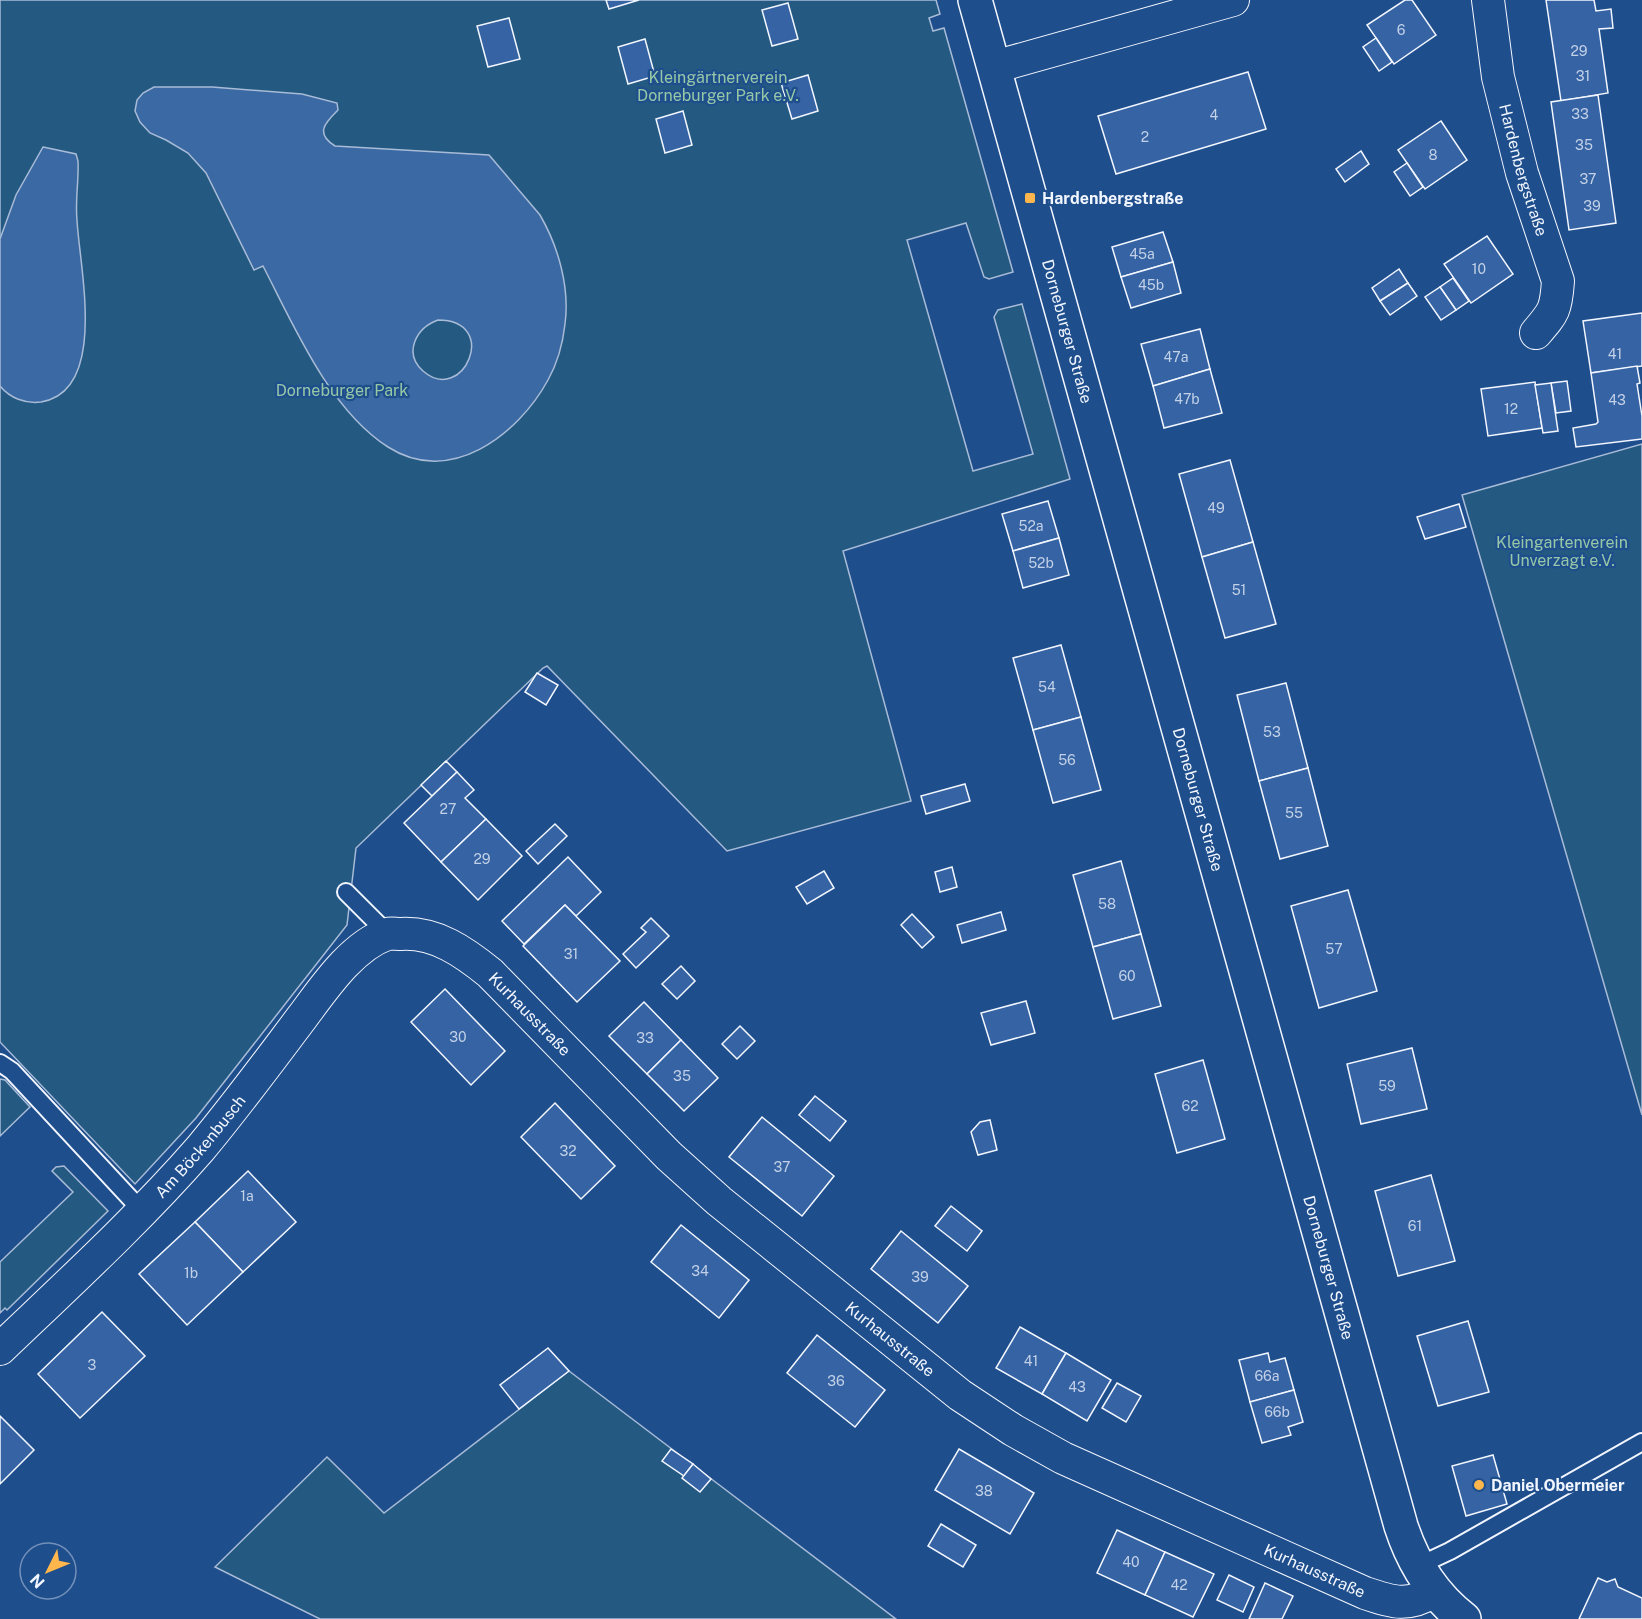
<svg xmlns="http://www.w3.org/2000/svg" width="1642" height="1619" font-family="'Public Sans',sans-serif">
<style>
.green{fill:#245a82;stroke:#a8bbd7;stroke-width:1.5}
.water{fill:#3b69a3;stroke:#a8bbd7;stroke-width:1.5;fill-rule:evenodd}
.building{fill:#3563a3;stroke:#f2f6ff;stroke-width:1.5}
.lines{fill:none;stroke-linecap:round;stroke-linejoin:round}
.lane-casing{stroke:#f2f6ff;stroke-width:20}
.street-casing{stroke:#f2f6ff;stroke-width:34}
.secondary-casing{stroke:#f2f6ff;stroke-width:36}
.lane{stroke:#1f4e8c;stroke-width:16}
.street{stroke:#1f4e8c;stroke-width:32}
.secondary{stroke:#1f4e8c;stroke-width:33}
.poi-dot{fill:#ffb74d;stroke:#1f4e8c;stroke-width:2}
.labels{text-anchor:middle;stroke-width:4.5;stroke-linejoin:round;paint-order:stroke}
.number-label{font-size:14px;fill:#c3d1e8}
.park-label{font-size:16px;fill:#97c8a6;stroke:#1f4e8c}
.street-label{font-size:16px;fill:#f2f6ff;stroke:#1f4e8c}
.poi-label{font-size:16px;font-weight:bold;fill:#f2f6ff;stroke:#1f4e8c;text-anchor:start}
</style>
<rect width="100%" height="100%" fill="#1f4e8c"/>
<g class="green">
<polygon points="0,0 936,0 940,14 929,18 933,31 944,28 1013,272 989,279 984,277 966,223 907,240 973,471 1033,454 994,317 998,310 1022,304 1070,479 843,551 911,801 727,851 547,666 543,668 356,848 347,925 196,1118 135,1184 0,1042"/>
<polygon points="1642,444 1642,1115 1462,495"/>
<polygon points="0,1079 5,1080 30,1107 0,1136"/>
<polygon points="64,1166 108,1211 7,1310 5,1308 0,1313 0,1262 73,1192 52,1171 56,1167"/>
<polygon points="569,1371 896,1619 320,1619 215,1567 327,1457 384,1513"/>
</g>
<g class="water">
<path d="M 154,87 L 212,87 L 302,94 L 337,103 L 338,110 C 326,122 314,133 335,146 L 489,155 L 540,215 C 558,246 570,287 565,324 C 563,342 557,364 548,380 C 518,435 450,487 388,447 C 329,409 294,326 263,266 L 254,270 L 206,173 L 188,153 L 166,140 L 150,133 L 140,122 L 135,111 L 137,100 L 143,93 ZM 438,320 C 501,320 463,406 423,371 C 403,353 416,328 438,320 Z"/>
<path d="M 43,147 L 76,154 L 78,161 C 79,180 75,200 77,220 C 79,265 109,391 41,402 C 25,404 10,398 0,386 L 0,239 L 16,195 Z"/>
</g>
<g class="building">
<polygon points="606,0 639,0 609,9"/>
<polygon points="1405,0 1412,0 1436,35 1394,64 1367,25"/>
<polygon points="1546,0 1594,0 1596,11 1611,9 1613,28 1599,29 1608,93 1561,101"/>
<polygon points="788,3 798,39 772,46 762,10"/>
<polygon points="509,18 520,59 488,67 477,26"/>
<polygon points="1376,38 1392,62 1379,71 1363,47"/>
<polygon points="645,39 655,76 628,84 618,47"/>
<polygon points="1248,72 1266,129 1116,174 1098,116"/>
<polygon points="808,75 818,111 792,119 781,83"/>
<polygon points="1598,95 1616,223 1569,230 1551,102"/>
<polygon points="683,111 692,145 665,153 656,119"/>
<polygon points="1441,121 1467,160 1425,189 1398,150"/>
<polygon points="1361,151 1369,164 1345,182 1336,169"/>
<polygon points="1407,163 1423,187 1410,196 1394,172"/>
<polygon points="1163,232 1173,262 1121,277 1112,247"/>
<polygon points="1487,236 1513,274 1471,303 1444,264"/>
<polygon points="1173,262 1181,293 1131,308 1121,277"/>
<polygon points="1399,269 1408,283 1380,301 1372,288"/>
<polygon points="1453,278 1469,301 1456,310 1440,287"/>
<polygon points="1408,283 1417,296 1390,315 1380,301"/>
<polygon points="1440,287 1456,310 1441,320 1425,297"/>
<polygon points="1642,313 1642,366 1591,373 1583,321"/>
<polygon points="1200,329 1210,369 1153,386 1141,344"/>
<polygon points="1637,366 1640,383 1637,384 1642,416 1642,439 1576,447 1573,428 1596,424 1598,422 1591,373"/>
<polygon points="1210,369 1222,413 1164,428 1153,386"/>
<polygon points="1567,381 1571,411 1556,413 1551,383"/>
<polygon points="1535,382 1542,428 1488,436 1481,389"/>
<polygon points="1551,383 1558,431 1543,433 1535,385"/>
<polygon points="1230,460 1253,542 1202,557 1179,474"/>
<polygon points="1048,501 1059,538 1013,551 1002,514"/>
<polygon points="1459,504 1466,527 1425,539 1417,517"/>
<polygon points="1059,538 1069,575 1023,588 1013,551"/>
<polygon points="1253,542 1276,624 1225,638 1202,557"/>
<polygon points="1061,645 1081,717 1033,730 1013,658"/>
<polygon points="537,673 558,685 546,705 525,692"/>
<polygon points="1286,683 1308,768 1259,781 1237,695"/>
<polygon points="1081,717 1101,790 1053,803 1033,730"/>
<polygon points="446,761 457,772 432,796 421,785"/>
<polygon points="1308,768 1328,846 1280,859 1259,781"/>
<polygon points="457,772 474,790 465,798 486,819 441,862 404,823"/>
<polygon points="965,784 970,801 926,814 921,796"/>
<polygon points="486,819 522,856 478,900 441,862"/>
<polygon points="555,824 567,836 538,864 526,851"/>
<polygon points="568,857 601,892 576,916 565,905 524,944 502,921"/>
<polygon points="1121,861 1141,934 1093,947 1073,875"/>
<polygon points="952,867 957,887 940,892 935,872"/>
<polygon points="824,871 834,888 807,904 796,887"/>
<polygon points="1348,890 1377,991 1319,1008 1291,906"/>
<polygon points="565,905 620,961 577,1002 523,946"/>
<polygon points="1001,912 1006,930 962,943 957,925"/>
<polygon points="912,914 934,937 922,948 901,925"/>
<polygon points="651,918 669,936 636,968 623,954 646,932 641,928"/>
<polygon points="1141,934 1161,1006 1113,1019 1093,947"/>
<polygon points="681,966 695,981 677,999 662,984"/>
<polygon points="445,989 505,1051 471,1085 411,1022"/>
<polygon points="1026,1001 1035,1033 991,1045 981,1013"/>
<polygon points="644,1002 681,1040 647,1074 609,1036"/>
<polygon points="740,1026 755,1041 737,1059 722,1044"/>
<polygon points="681,1040 718,1078 684,1111 647,1074"/>
<polygon points="1412,1048 1427,1109 1361,1124 1347,1064"/>
<polygon points="1203,1060 1225,1139 1177,1153 1155,1074"/>
<polygon points="815,1096 846,1121 830,1141 799,1115"/>
<polygon points="555,1103 615,1166 581,1199 521,1137"/>
<polygon points="762,1117 834,1176 802,1216 729,1157"/>
<polygon points="990,1120 997,1150 978,1155 971,1132 980,1122"/>
<polygon points="248,1171 296,1222 243,1272 195,1222"/>
<polygon points="1431,1175 1455,1261 1398,1276 1375,1191"/>
<polygon points="951,1206 982,1231 967,1251 935,1226"/>
<polygon points="195,1222 243,1272 187,1325 139,1274"/>
<polygon points="681,1225 749,1280 719,1318 651,1262"/>
<polygon points="901,1231 968,1286 938,1323 871,1269"/>
<polygon points="102,1312 145,1356 80,1418 38,1374"/>
<polygon points="1468,1321 1489,1392 1438,1406 1417,1336"/>
<polygon points="1020,1327 1066,1353 1042,1394 996,1368"/>
<polygon points="817,1335 885,1390 855,1427 787,1373"/>
<polygon points="548,1348 569,1371 519,1409 500,1385"/>
<polygon points="1066,1353 1111,1380 1087,1421 1042,1394"/>
<polygon points="1268,1353 1270,1362 1285,1358 1294,1390 1250,1402 1239,1360"/>
<polygon points="1117,1383 1141,1396 1126,1422 1102,1408"/>
<polygon points="1294,1390 1303,1422 1288,1427 1291,1435 1262,1443 1250,1402"/>
<polygon points="0,1416 34,1450 0,1484"/>
<polygon points="671,1449 693,1464 684,1476 662,1461"/>
<polygon points="959,1449 1034,1493 1010,1534 935,1490"/>
<polygon points="1493,1455 1507,1504 1466,1516 1452,1466"/>
<polygon points="693,1464 711,1479 700,1492 682,1478"/>
<polygon points="941,1524 976,1545 963,1567 928,1546"/>
<polygon points="1117,1530 1165,1552 1145,1595 1097,1573"/>
<polygon points="1165,1552 1214,1574 1193,1617 1145,1595"/>
<polygon points="1229,1575 1254,1587 1243,1612 1217,1600"/>
<polygon points="1598,1578 1607,1582 1615,1579 1618,1587 1642,1598 1642,1619 1579,1619"/>
<polygon points="1265,1583 1293,1596 1282,1619 1249,1619"/>
</g>
<g class="lines">
<defs>
<g id="lane">
<polyline points="346,892 388,934"/>
<polyline points="0,1063 12,1071 142,1211"/>
<polyline points="1418,1566 1450,1551 1642,1442"/>
</g>
<g id="street">
<path id="s1" d="M 1488,0 L 1498,77 L 1522,173 L 1558,281 C 1556,310 1554,312 1536,333"/>
<polyline points="994,67 1233,0"/>
<path id="s2" d="M 0,1349 C 68,1284 138,1220 200,1149 C 236,1106 269,1061 303,1016 C 324,988 352,946 387,934 C 391,933 396,934 401,934 C 436,932 464,952 490,973 L 669,1156 L 719,1201 L 960,1395 L 1013,1430 L 1063,1458 L 1365,1593 C 1394,1603 1408,1607 1435,1591"/>
</g>
<g id="secondary">
<path id="s3" d="M 975,0 L 1401,1526 C 1413,1563 1433,1595 1464,1619"/>
</g>
</defs>
<use href="#lane" class="lane-casing"/>
<use href="#street" class="street-casing"/>
<use href="#secondary" class="secondary-casing"/>
<use href="#lane" class="lane"/>
<use href="#street" class="street"/>
<use href="#secondary" class="secondary"/>
</g>
<g class="poi-dot">
<rect x="1024" y="192" width="12" height="12" rx="3"/>
<circle cx="1479" cy="1485" r="6"/>
</g>
<g class="labels">
<g class="number-label">
<text x="1401" y="35">6</text>
<text x="1579" y="56">29</text>
<text x="1583" y="81">31</text>
<text x="1580" y="119">33</text>
<text x="1214" y="120">4</text>
<text x="1145" y="142">2</text>
<text x="1584" y="150">35</text>
<text x="1433" y="160">8</text>
<text x="1588" y="184">37</text>
<text x="1592" y="211">39</text>
<text x="1142" y="259">45a</text>
<text x="1479" y="274">10</text>
<text x="1151" y="290">45b</text>
<text x="1615" y="359">41</text>
<text x="1176" y="362">47a</text>
<text x="1187" y="404">47b</text>
<text x="1617" y="405">43</text>
<text x="1511" y="414">12</text>
<text x="1216" y="513">49</text>
<text x="1031" y="531">52a</text>
<text x="1041" y="568">52b</text>
<text x="1239" y="595">51</text>
<text x="1047" y="692">54</text>
<text x="1272" y="737">53</text>
<text x="1067" y="765">56</text>
<text x="448" y="814">27</text>
<text x="1294" y="818">55</text>
<text x="482" y="864">29</text>
<text x="1107" y="909">58</text>
<text x="1334" y="954">57</text>
<text x="571" y="959">31</text>
<text x="1127" y="981">60</text>
<text x="458" y="1042">30</text>
<text x="645" y="1043">33</text>
<text x="682" y="1081">35</text>
<text x="1387" y="1091">59</text>
<text x="1190" y="1111">62</text>
<text x="568" y="1156">32</text>
<text x="782" y="1172">37</text>
<text x="247" y="1201">1a</text>
<text x="1415" y="1231">61</text>
<text x="700" y="1276">34</text>
<text x="191" y="1278">1b</text>
<text x="920" y="1282">39</text>
<text x="1031" y="1366">41</text>
<text x="92" y="1370">3</text>
<text x="1267" y="1381">66a</text>
<text x="836" y="1386">36</text>
<text x="1077" y="1392">43</text>
<text x="1277" y="1417">66b</text>
<text x="984" y="1496">38</text>
<text x="1131" y="1567">40</text>
<text x="1179" y="1590">42</text>
</g>
<g class="park-label">
<text x="718" y="83">Kleingärtnerverein<tspan x="718" dy="18">Dorneburger Park e.V.</tspan></text>
<text x="342" y="396">Dorneburger Park</text>
<text x="1562" y="548">Kleingartenverein<tspan x="1562" dy="18">Unverzagt e.V.</tspan></text>
</g>
<g class="street-label">
<text dy="6" stroke="none"><textPath href="#s1" startOffset="174">Hardenbergstraße</textPath></text>
<text dy="6" stroke="none"><textPath href="#s3" startOffset="344">Dorneburger Straße</textPath></text>
<text dy="6" stroke="none"><textPath href="#s3" startOffset="830">Dorneburger Straße</textPath></text>
<text dy="6" stroke="none"><textPath href="#s2" startOffset="741">Kurhausstraße</textPath></text>
<text dy="6" stroke="none"><textPath href="#s2" startOffset="285">Am Böckenbusch</textPath></text>
<text dy="6" stroke="none"><textPath href="#s3" startOffset="1316">Dorneburger Straße</textPath></text>
<text dy="6" stroke="none"><textPath href="#s2" startOffset="1227">Kurhausstraße</textPath></text>
<text dy="6" stroke="none"><textPath href="#s2" startOffset="1713">Kurhausstraße</textPath></text>
</g>
<g class="poi-label">
<text x="1042" y="204">Hardenbergstraße</text>
<text x="1491" y="1491">Daniel Obermeier</text>
</g>
</g>
<g transform="translate(48 1571) rotate(227)"><circle r="28" fill="#1f4e8c" stroke="#7391ba" stroke-width="1.5"/>
<path d="M0-4.5L10 22L0 15L-10 22Z" fill="#ffb74d"/>
<text y="-9" font-size="16" font-weight="bold" text-anchor="middle" fill="#f2f6ff">N</text>
</g>
</svg>
